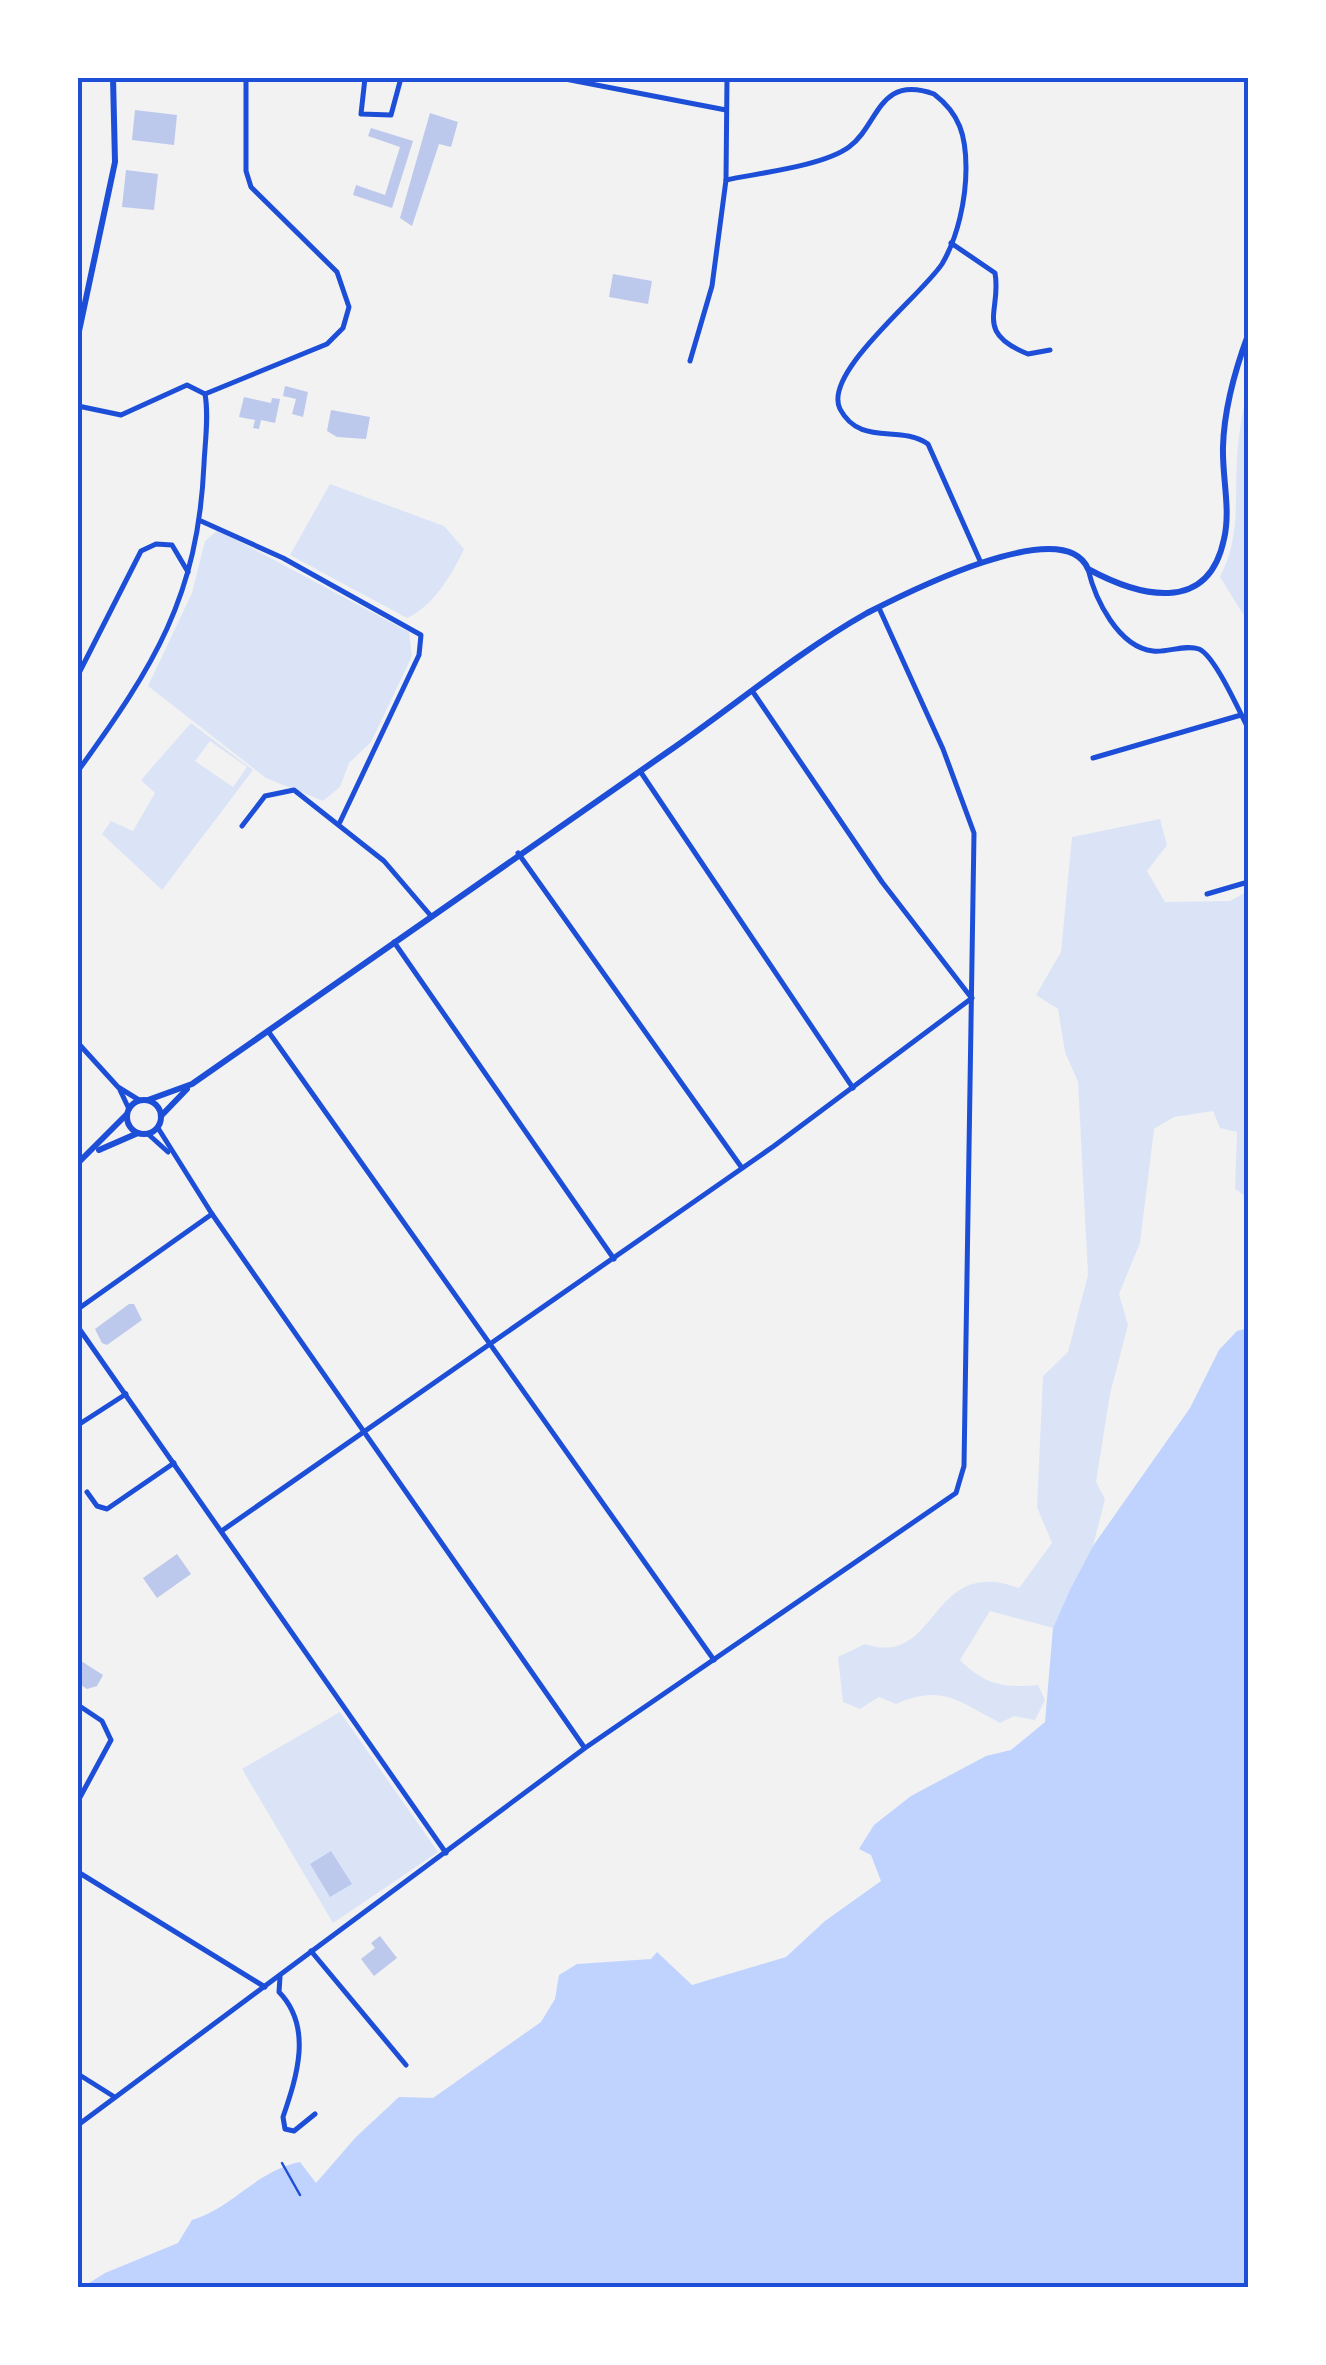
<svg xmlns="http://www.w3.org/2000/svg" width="1326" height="2365" font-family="Karla,sans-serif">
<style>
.green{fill:#dbe4f7;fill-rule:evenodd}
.water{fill:#bfd3fe}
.building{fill:#bdc9ec}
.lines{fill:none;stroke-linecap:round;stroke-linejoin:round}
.path{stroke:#1d4ed8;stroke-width:2.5}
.minor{stroke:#1d4ed8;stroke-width:5}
.tertiary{stroke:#1d4ed8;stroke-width:6}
.neatline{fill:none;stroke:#1d4ed8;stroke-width:4}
</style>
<rect width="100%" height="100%" fill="#f2f2f2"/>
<g class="green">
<path d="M 1248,382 L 1248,622 L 1220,577 C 1243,532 1233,493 1238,445 C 1240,424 1245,403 1248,382 Z"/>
<path d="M 330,484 L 444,526 L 464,549 C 452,575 433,606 407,618 L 290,555 Z"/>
<polygon points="218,530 409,632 412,656 371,742 349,763 340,787 323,801 266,778 148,686 192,593 205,541"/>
<path d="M 191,723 L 253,770 L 162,890 L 102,834 L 111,821 L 133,831 L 155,793 L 141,780 ZM 210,741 L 247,767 L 233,787 L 195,761 Z"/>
<path d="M 1160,819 L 1167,845 L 1147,871 L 1165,902 L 1230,901 L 1248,891 L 1248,1198 L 1235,1189 L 1237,1132 L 1220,1128 L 1213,1111 L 1174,1117 L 1154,1129 L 1140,1243 L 1119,1294 L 1128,1325 L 1110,1394 L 1096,1482 L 1105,1499 L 1093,1546 L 1053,1628 L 990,1611 L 960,1660 C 985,1685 1003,1688 1038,1685 L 1045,1700 L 1035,1720 L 1014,1716 L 1000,1723 C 958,1701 942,1684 896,1704 L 879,1697 L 860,1709 L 843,1702 L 838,1657 L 865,1644 C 940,1669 928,1554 1019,1588 L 1052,1543 L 1037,1507 L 1043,1376 L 1068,1352 L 1088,1275 L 1078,1082 L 1065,1052 L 1058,1009 L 1036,995 L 1061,952 L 1072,837 Z"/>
<polygon points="340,1712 438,1852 333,1923 242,1769"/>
</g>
<path class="water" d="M 1248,1328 L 1248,2287 L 81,2288 L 105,2273 L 178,2243 L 192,2220 C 234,2207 256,2171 300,2162 L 316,2183 L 356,2137 L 399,2097 L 433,2098 L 541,2022 L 555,1999 L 559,1975 L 577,1964 L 651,1959 L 657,1952 L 692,1985 L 786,1957 L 825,1921 L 881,1881 L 871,1855 L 859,1849 L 874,1825 L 911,1796 L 986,1756 L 1011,1750 L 1045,1722 L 1053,1628 L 1070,1590 L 1093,1546 L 1190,1408 L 1219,1350 L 1237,1331 Z"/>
<g class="building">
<polygon points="135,110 177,115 174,145 132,140"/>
<polygon points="430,113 458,122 451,147 439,144 412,226 400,218"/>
<polygon points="371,128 413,141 392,208 353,195 356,185 385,195 400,147 368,136"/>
<polygon points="126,170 158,174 154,210 122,207"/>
<polygon points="613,274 652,281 648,304 609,297"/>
<polygon points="285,386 308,392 303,417 292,414 296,399 283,396"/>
<polygon points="244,397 271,403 272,398 280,399 275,423 261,420 259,429 253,428 255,420 239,417"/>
<polygon points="331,410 370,417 366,439 337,437 327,431"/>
<polygon points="129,1304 134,1304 142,1320 107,1345 102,1343 95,1329"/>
<polygon points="177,1554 191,1574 157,1598 143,1578"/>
<polygon points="78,1659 103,1675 97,1686 87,1689 78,1683"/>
<polygon points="331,1851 352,1884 330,1897 310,1864"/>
<polygon points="380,1936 397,1958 374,1976 361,1959 375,1948 371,1943"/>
</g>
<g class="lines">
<polyline class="path" points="282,2163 300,2195"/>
<g class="minor">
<polyline points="365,78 361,114 391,115 401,78"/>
<polyline points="560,78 726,110"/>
<path d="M 727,78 L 726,180 C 759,173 823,166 849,147 C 879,125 878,74 934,94 C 960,114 966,136 966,168 C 966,199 958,237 942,264 C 921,296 822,373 840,409 C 860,447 900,424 928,444 L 981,563"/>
<path d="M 951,243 L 995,273 C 1002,311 973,332 1028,354 L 1050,350"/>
<polyline points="690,361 712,286 726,180"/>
<polyline points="78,406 121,415 187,385 205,394 327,344 343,328 349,307 337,272 251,187 246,171 246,78"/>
<polyline points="201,521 283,558 421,635 419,655 340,822"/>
<path d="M 1088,569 C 1095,599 1118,647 1153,651 C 1167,653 1185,644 1199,649 C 1215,656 1239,711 1248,728"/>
<polyline points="78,675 141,551 156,544 172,545 188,572"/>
<polyline points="753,692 882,882 970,996"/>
<polyline points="1093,758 1241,715"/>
<path d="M 78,771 C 154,666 198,597 204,464 C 205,442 209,416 205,394"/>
<polyline points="640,771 853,1088"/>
<polyline points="242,826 265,796 294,790 384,861 431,916"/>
<polyline points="518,853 742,1168"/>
<polyline points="1207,894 1248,882"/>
<polyline points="394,942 614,1259"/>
<polyline points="268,1031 714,1660"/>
<polyline points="78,1043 118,1087 139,1100"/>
<polyline points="120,1090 129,1109"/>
<polyline points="158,1128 212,1214 584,1747"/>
<polyline points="148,1134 168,1152"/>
<polyline points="78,1309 212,1214"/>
<polyline points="78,1327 446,1853"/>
<polyline points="78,1425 126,1394"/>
<polyline points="87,1492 97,1506 107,1509 174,1463"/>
<polyline points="223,1530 774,1146 972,998"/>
<polyline points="78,1705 102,1721 111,1740 78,1801"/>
<polyline points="78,1872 265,1987"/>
<polyline points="311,1951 406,2065"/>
<path d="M 280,1977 L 279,1992 C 313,2027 297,2076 283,2117 L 285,2129 L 294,2131 L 315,2114"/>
<polyline points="78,2074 113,2096"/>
<polyline points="78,2125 585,1748 956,1493 964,1466 974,833 943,749 879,608"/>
</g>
<g class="tertiary">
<polyline points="78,336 115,162 113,78"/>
<path d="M 148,1100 L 192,1084 C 350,972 509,861 669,751 C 734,706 798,652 867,613 C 904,594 1064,512 1088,569 C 1138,596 1208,616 1224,539 C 1231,510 1222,477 1223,447 C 1224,410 1235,370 1248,335"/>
<circle cx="144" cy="1117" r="17"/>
<polyline points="161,1116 187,1089"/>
<polyline points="99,1150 138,1133"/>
<polyline points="78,1163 126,1115"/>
</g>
</g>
<rect width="1326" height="2365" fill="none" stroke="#ffffff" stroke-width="160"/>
<rect x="80" y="80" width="1166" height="2205" class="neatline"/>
</svg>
